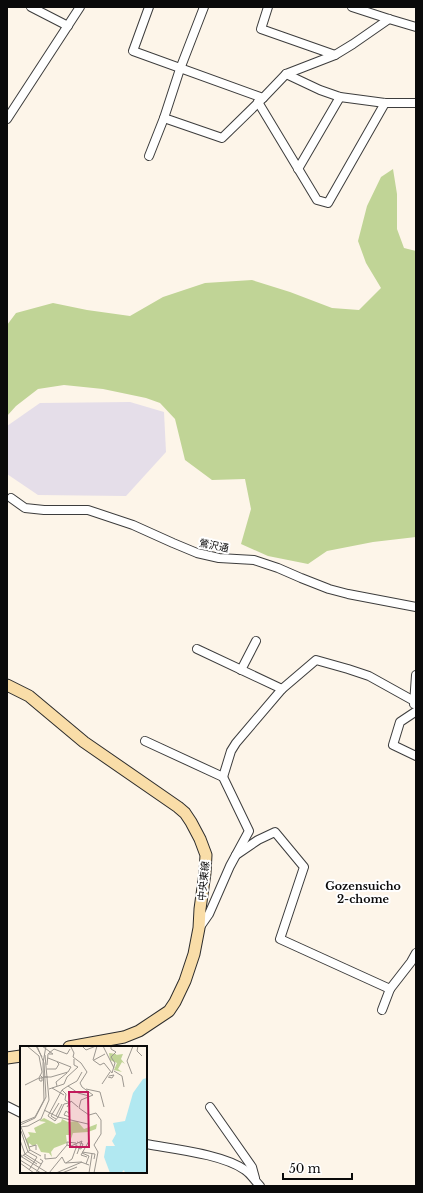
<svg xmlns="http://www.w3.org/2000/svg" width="423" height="1193" font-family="'Libre Baskerville','Noto Sans JP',serif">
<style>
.industrial{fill:#e5dee9}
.forest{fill:#c0d496}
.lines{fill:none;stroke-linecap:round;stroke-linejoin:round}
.minor-casing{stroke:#3d3d3d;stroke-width:10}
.secondary-casing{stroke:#2c2c2c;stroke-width:13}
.minor{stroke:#fff;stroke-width:8}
.secondary{stroke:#f9dda8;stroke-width:11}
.labels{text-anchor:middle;stroke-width:4;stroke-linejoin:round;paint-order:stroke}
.street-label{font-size:10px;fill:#0a0a0a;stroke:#fff}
.neighbourhood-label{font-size:11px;font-weight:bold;fill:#0a0a0a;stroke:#fff}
.inset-road{fill:none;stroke:#9c9790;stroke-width:1}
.view{fill:#c2185b;fill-opacity:0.15;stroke:#c2185b;stroke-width:2}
.inset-edge{fill:none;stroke:#0a0a0a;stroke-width:2}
</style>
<rect width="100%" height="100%" fill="#fdf5e9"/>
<polygon class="industrial" points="130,402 164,412 166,452 126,496 38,495 7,474 7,426 40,403"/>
<polygon class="forest" points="393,169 397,194 397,229 404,248 416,251 416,537 373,542 327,551 308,564 268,556 241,544 251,509 245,479 212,480 185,460 175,419 160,403 146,398 103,389 64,385 38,389 16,406 7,416 7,325 16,313 53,303 87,310 130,316 163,297 205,283 252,280 290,292 332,308 359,310 381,288 366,263 358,241 367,206 381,177"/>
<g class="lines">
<defs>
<g id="minor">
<polyline points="31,7 68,26"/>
<polyline points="149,7 133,51 263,98"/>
<polyline points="204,7 180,69 164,118 222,138 263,98 286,74 335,55 353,44 389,19"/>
<polyline points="268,7 261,29 335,55"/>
<polyline points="352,7 389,19 416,27"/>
<polyline points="286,74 320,90 340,97 385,103 416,103"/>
<polyline points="258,102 317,200 328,203 385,103"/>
<polyline points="7,119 80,7"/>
<polyline points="149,156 164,118"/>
<polyline points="298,169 340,97"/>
<polyline points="11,498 25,508 44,510 88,510 133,525 173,543 197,553 219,558 254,560 278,568 301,578 329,589 348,594 416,607"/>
<polyline points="197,649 282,689"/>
<polyline points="241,670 256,641"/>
<polyline points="414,704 416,675"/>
<polyline points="415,712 400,722 393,745 416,756"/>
<polyline points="145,741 223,777 249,831 230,866 209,914 200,927"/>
<polyline points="223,777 231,751 236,743 282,689 316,660 348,669 369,676 414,701"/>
<polyline points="236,855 258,840 275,832 304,867 280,939 390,989 411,962 416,953"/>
<polyline points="382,1010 390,989"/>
<polyline points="7,1106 21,1113"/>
<polyline points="210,1107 252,1167 255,1178"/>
<path d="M 146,1144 C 173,1149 223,1154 245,1170 C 251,1174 255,1181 260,1186"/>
</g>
<g id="secondary">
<polyline points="7,685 29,696 84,742 178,807 185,813 191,822 200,839 206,855 205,873 200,909 199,928 194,954 185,981 175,1002 169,1011 139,1031 124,1037 69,1047"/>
<polyline points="7,1058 21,1056"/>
</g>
</defs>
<use href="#minor" class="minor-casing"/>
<use href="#secondary" class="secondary-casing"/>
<use href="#minor" class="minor"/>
<use href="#secondary" class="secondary"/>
</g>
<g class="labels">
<g class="street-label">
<text transform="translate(214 545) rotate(11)" y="4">鶯沢通</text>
<text transform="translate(203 881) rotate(-84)" y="4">中央東線</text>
</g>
<g class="neighbourhood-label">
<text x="363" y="890">Gozensuicho<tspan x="363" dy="13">2-chome</tspan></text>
</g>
</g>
<g transform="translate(20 1046)">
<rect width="127" height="127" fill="#fdf5e9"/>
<path d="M 89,7 L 96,8 L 97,11 L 96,9 L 103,8 L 101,13 L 105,18 L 102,16 L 98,23 L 102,26 L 94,24 L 97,17 L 90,14 ZM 24,72 L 36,78 L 41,76 L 42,73 L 48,76 L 57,75 L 64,83 L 77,78 L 76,83 L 68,86 L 53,87 L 51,93 L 51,89 L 46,89 L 47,97 L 34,102 L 31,106 L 32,111 L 29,107 L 21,106 L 17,98 L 13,100 L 9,97 L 9,104 L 3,86 L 6,93 L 10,90 L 8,86 L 16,87 L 14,82 L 26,76 L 19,75 Z" fill="#c0d496"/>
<path d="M 127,32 L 127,127 L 105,127 L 104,124 L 101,127 L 90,127 L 84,111 L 86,100 L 95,100 L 92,95 L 96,88 L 93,77 L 105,75 L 113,47 L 123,33 Z" fill="#b1e8f1"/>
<path class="inset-road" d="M 16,0 L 22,11M 22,0 L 33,8 L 29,8M 53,0 L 51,1 L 54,7 L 53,11 L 61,17 L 67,26 L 60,37 L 62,41 L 73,49 L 61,54 L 59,62 L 69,69 L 76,67 L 81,74 L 81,88 L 74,99 L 78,106 L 74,127M 62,0 L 66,4 L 76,0M 77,0 L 73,14 L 80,19 L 84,17 L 92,27 L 95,17 L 91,11 L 96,6 L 91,3 L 91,0M 83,0 L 94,22M 118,0 L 117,5 L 122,10M 34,3 L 47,8 L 50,3M 28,12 L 51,21 L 48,26 L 31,31 L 23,31 L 28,31M 74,14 L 85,8M 27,19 L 28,8 L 34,3M 27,23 L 36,23 L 39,18 L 37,16M 94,25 L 102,30 L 104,41M 112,28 L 107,15 L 113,0M 20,29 L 22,31 L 22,35 L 20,35 L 19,33 L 20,32 L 22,32 L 23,31M 88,31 L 92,32 L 94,29 L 89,30M 82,38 L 90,26M 5,39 L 19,32 L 22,26 L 19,10 L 7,0M 37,40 L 36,36 L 47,27M 48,40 L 57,35 L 62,26M 32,42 L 44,49M 29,43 L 44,38 L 47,31 L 58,21 L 54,19 L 54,13M 66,43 L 80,46 L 84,61M 42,44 L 46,48 L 45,54 L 49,57M 47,61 L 51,55 L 58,61M 24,64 L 38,71 L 68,78M 36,70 L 42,58M 38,71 L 35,75 L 28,70 L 42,44 L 48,40 L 58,47 L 69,50M 38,71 L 44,58 L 49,57M 50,71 L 44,69 L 46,65 L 50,68M 36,73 L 31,70 L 39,57M 0,77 L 15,71 L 24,54 L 23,17 L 26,0M 0,79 L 15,72 L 26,51 L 24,17 L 17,0M 0,81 L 8,80 L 21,73 L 29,54 L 25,9M 1,81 L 9,101M 1,85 L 8,106 L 17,111 L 9,124M 0,94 L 5,108 L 21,118M 57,96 L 63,98 L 61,103 L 58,102M 47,99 L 47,96 L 56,97M 51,100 L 62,95 L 57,108M 10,104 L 21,110M 62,106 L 75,108 L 74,113M 0,107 L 2,111 L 28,127M 62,107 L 69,110 L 66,118M 25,108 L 25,113 L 36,112 L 47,99 L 57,102M 3,109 L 17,118M 67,111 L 61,109 L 69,95M 0,112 L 10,104 L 9,101 L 16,99 L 16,104M 0,114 L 21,127M 0,117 L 14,127M 46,117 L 52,113 L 57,99 L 55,99M 16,127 L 23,115 L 20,113M 29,127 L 42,111 L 45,117 L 61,116 L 69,119M 36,127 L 62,116M 42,127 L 57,121M 69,127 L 72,108"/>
<path class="view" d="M 49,46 L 68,46 L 69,101 L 50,101 Z"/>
<rect width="127" height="127" class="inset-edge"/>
</g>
<rect width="423" height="1193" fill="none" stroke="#0a0a0a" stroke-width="16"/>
<path d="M283 1173v6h69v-6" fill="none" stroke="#0a0a0a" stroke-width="2"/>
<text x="289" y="1173" font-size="12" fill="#0a0a0a" stroke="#ffffff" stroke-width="3" paint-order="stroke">50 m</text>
</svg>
